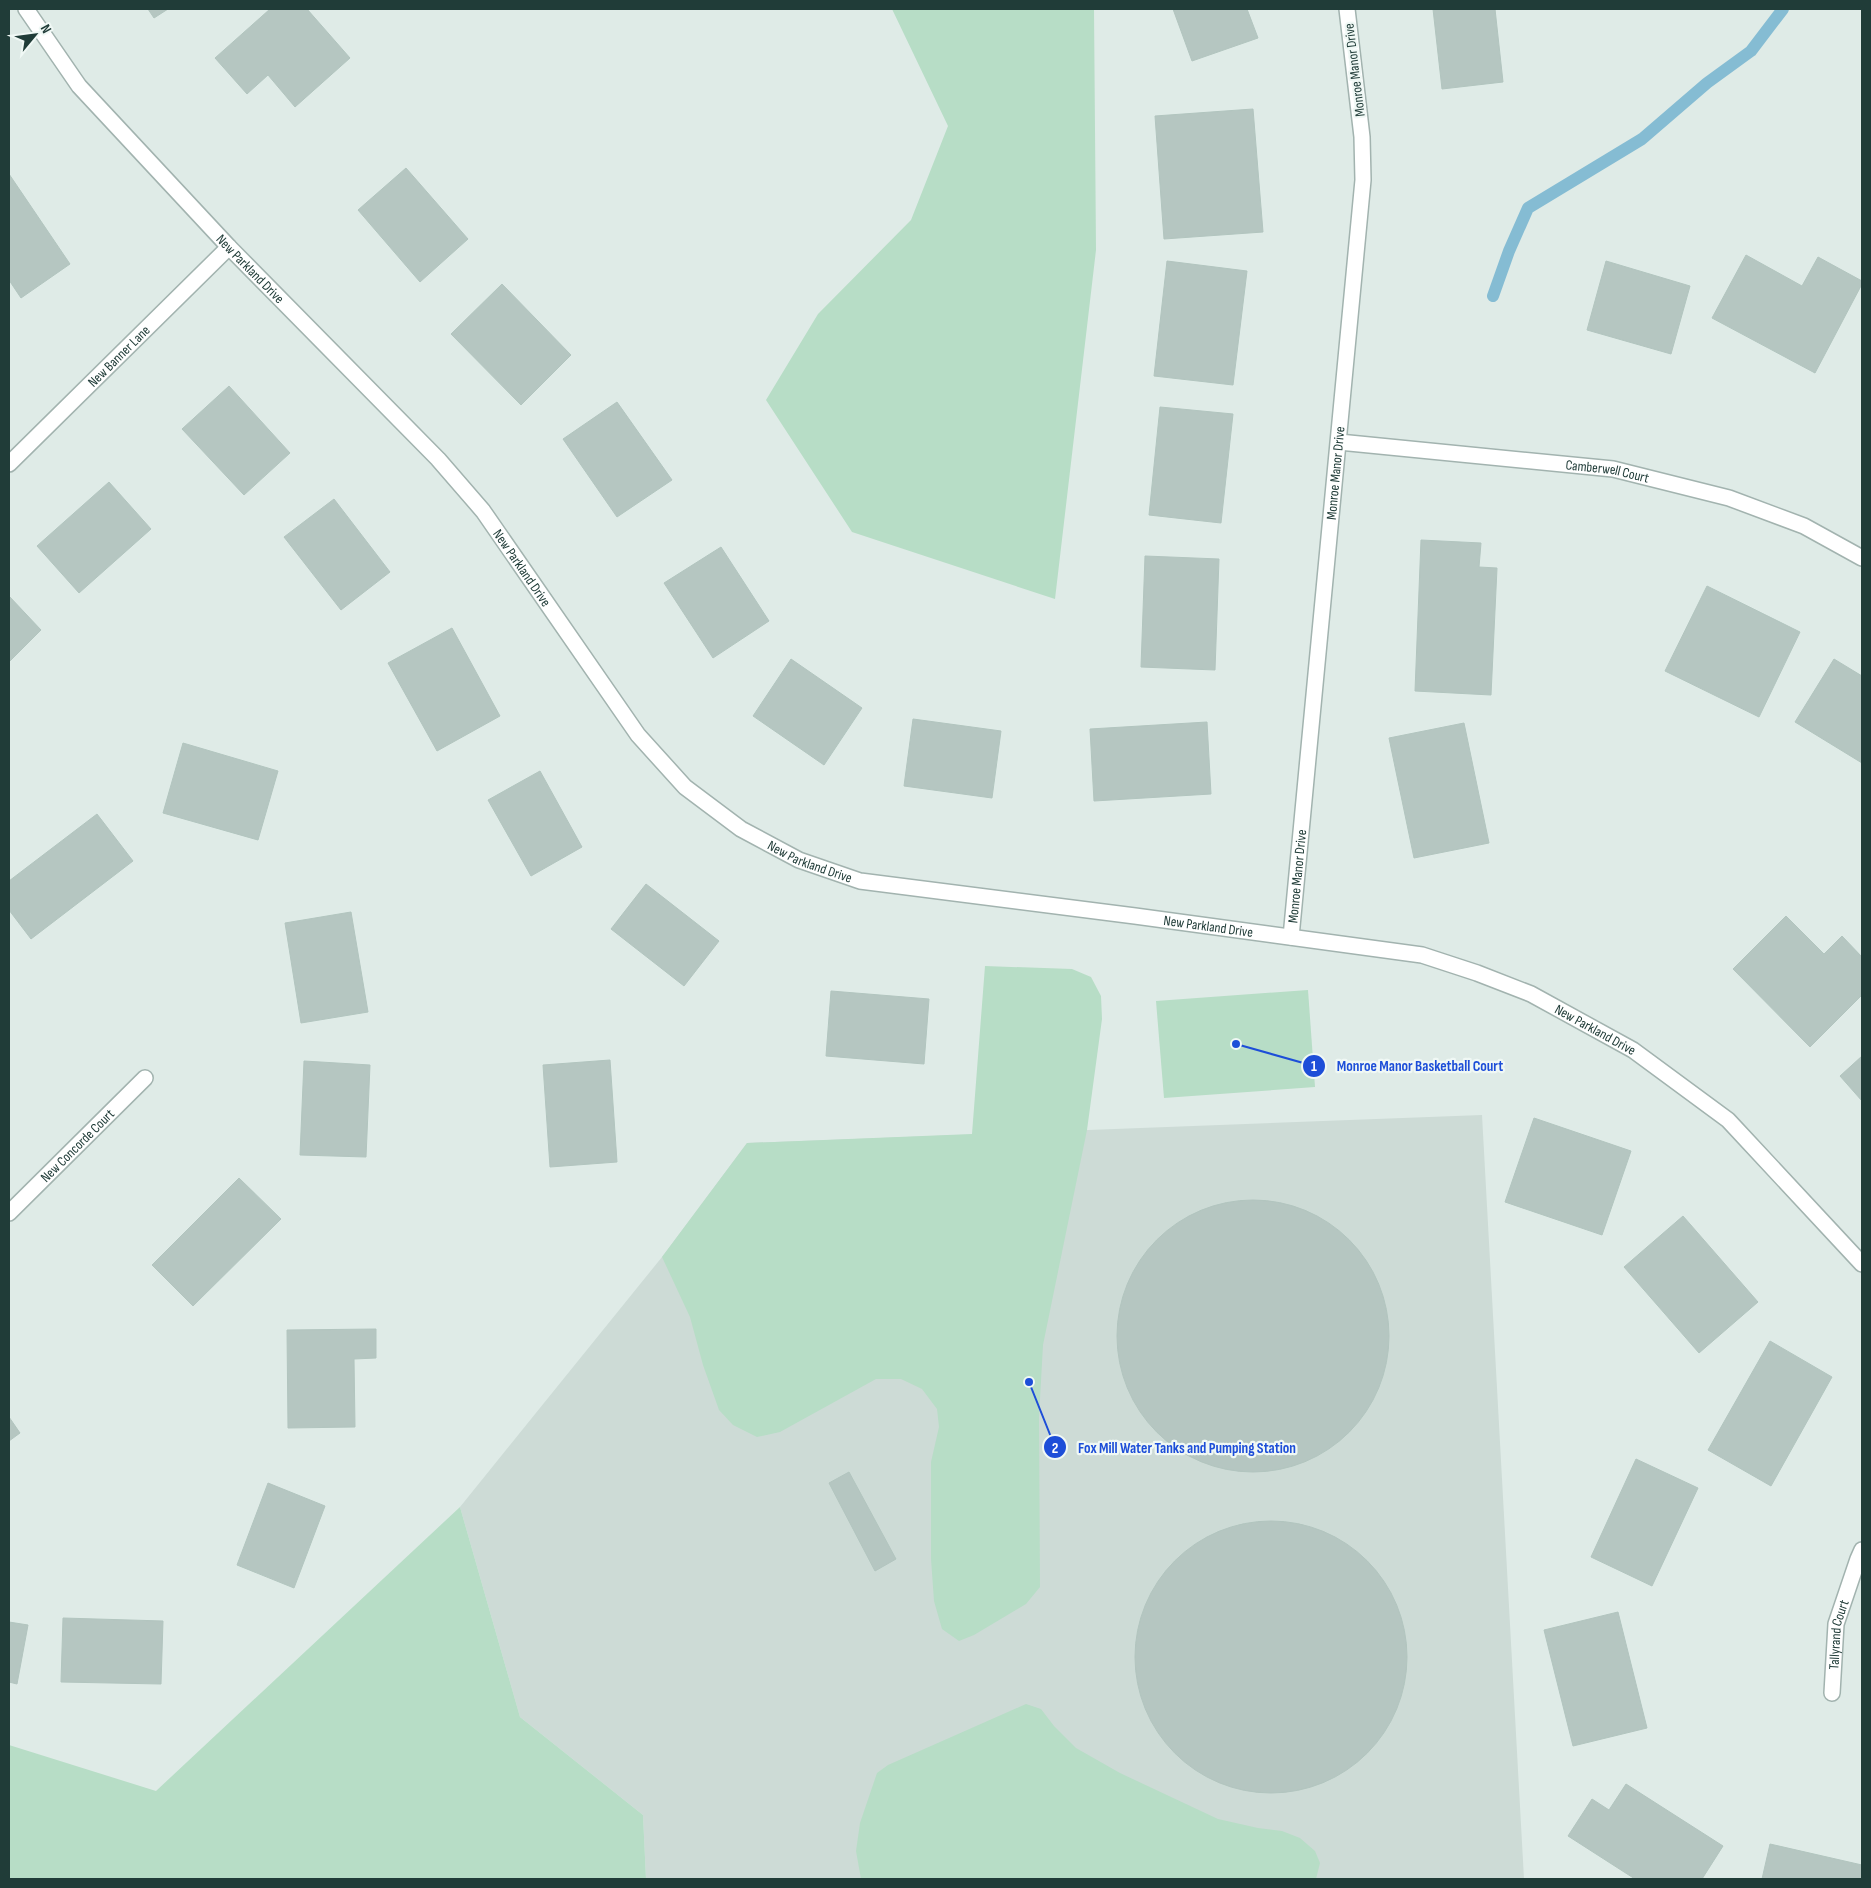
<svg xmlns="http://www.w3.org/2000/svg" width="1871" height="1888" font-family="'Sofia Sans Condensed',sans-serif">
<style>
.built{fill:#cddbd6}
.green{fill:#b7ddc6}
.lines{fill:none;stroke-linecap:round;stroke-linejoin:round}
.stream{stroke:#85bcd3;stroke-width:12}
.building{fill:#b5c6c1;stroke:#b2c5bf}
.minor-casing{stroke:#a2b3af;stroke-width:18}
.minor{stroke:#fff;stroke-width:15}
.labels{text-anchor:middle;stroke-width:4.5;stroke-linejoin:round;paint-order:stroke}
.street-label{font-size:14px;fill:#203c38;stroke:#f0f8f5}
.leader{fill:none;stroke:#1d4ed8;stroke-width:2}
.callout-dot{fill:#1d4ed8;stroke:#f0f8f5;stroke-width:2}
.mark-label{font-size:15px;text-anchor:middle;font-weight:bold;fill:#fff}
.callout-label{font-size:15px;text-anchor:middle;font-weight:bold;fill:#1d4ed8;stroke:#f0f8f5;stroke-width:4.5;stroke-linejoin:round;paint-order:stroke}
</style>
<rect width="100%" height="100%" fill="#dfebe7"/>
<polygon class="built" points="1482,1115 1524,1879 646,1879 643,1815 520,1717 460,1507 662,1257 747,1143"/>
<g class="green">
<polygon points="892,9 1094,9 1096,250 1055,599 852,532 766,400 818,314 911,220 948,126"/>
<polygon points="985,966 1072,969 1091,977 1101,996 1102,1019 1087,1130 1043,1345 1039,1417 1040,1587 1026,1604 974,1635 959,1641 942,1629 934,1601 931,1559 931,1462 939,1427 937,1409 922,1389 901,1379 876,1379 780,1432 757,1437 733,1425 719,1410 703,1365 690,1317 662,1257 747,1143 972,1134"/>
<polygon points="1308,990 1315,1087 1164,1098 1156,1001"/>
<polygon points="460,1507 520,1717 643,1815 646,1879 9,1879 9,1745 156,1791"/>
<polygon points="1026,1704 1041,1709 1054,1726 1076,1748 1120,1773 1218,1819 1258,1828 1282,1831 1300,1838 1315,1851 1320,1863 1316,1879 861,1879 856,1851 860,1823 877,1773 888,1765"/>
</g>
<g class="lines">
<polyline class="stream" points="1493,296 1509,251 1528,208 1642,139 1707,83 1751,51 1783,9"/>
</g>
<g class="building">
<polygon points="148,9 168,9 154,18"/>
<polygon points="270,9 307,9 350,58 295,107 268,75 247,94 215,58"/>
<polygon points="1173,9 1247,9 1258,38 1192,61"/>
<polygon points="1433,9 1495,9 1503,82 1442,89"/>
<polygon points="1253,109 1263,232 1164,239 1155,116"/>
<polygon points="406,168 468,239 420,282 358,210"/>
<polygon points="9,174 70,264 21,298 9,280"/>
<polygon points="1746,255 1802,286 1818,257 1862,281 1862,284 1815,373 1712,318"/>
<polygon points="1167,261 1247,271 1233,385 1154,376"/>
<polygon points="1606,261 1690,286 1671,354 1587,330"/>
<polygon points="502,284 571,355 521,405 451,334"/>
<polygon points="229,386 290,453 244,495 182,429"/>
<polygon points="617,402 672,480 617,517 563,439"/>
<polygon points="1160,407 1233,414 1221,523 1149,515"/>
<polygon points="109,482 151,529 79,593 37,546"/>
<polygon points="334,499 390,572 341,610 284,537"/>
<polygon points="1421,540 1481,543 1479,567 1497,568 1491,695 1415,691"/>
<polygon points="721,547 769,621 713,658 664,583"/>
<polygon points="1145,556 1219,559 1215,670 1141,667"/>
<polygon points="1707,586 1800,632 1759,717 1665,671"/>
<polygon points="9,596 41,630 9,662"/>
<polygon points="452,628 500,716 437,751 388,663"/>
<polygon points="791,659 862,708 824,765 753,716"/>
<polygon points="1834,659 1862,676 1862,763 1795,722"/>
<polygon points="913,719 1001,731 992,798 904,786"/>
<polygon points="1207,722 1211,794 1094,801 1090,729"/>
<polygon points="1464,723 1489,843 1414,858 1389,738"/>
<polygon points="183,743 278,771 258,840 163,813"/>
<polygon points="540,771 582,847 531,876 488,800"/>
<polygon points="97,814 133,861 31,939 9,910 9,881"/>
<polygon points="646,884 719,941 684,986 611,929"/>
<polygon points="351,912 368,1012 301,1023 285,923"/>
<polygon points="1786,916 1824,954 1842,936 1862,957 1862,995 1810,1047 1733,969"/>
<polygon points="831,991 929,999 924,1064 826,1056"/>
<polygon points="1862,1056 1862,1101 1840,1076"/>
<polygon points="610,1060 617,1162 550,1167 543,1065"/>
<polygon points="304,1061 370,1065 366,1157 300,1155"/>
<polygon points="1534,1118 1631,1151 1602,1235 1505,1202"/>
<polygon points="239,1178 281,1219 193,1306 152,1265"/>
<circle cx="1253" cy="1336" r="136"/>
<polygon points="1683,1216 1758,1302 1699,1353 1624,1267"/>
<polygon points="376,1329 376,1358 354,1359 355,1427 288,1428 287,1330"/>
<polygon points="1770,1341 1832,1377 1771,1486 1708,1450"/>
<polygon points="9,1417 20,1433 9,1441"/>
<polygon points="1636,1459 1698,1488 1652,1586 1591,1557"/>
<polygon points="849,1472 896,1559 875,1571 829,1483"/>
<polygon points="268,1483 325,1506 294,1588 237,1565"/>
<circle cx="1271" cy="1657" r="136"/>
<polygon points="1618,1612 1647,1728 1573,1746 1544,1630"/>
<polygon points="63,1618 163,1621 161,1684 61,1682"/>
<polygon points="9,1622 28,1625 17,1684 9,1682"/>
<polygon points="1626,1784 1723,1846 1702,1879 1635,1879 1568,1836 1592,1799 1609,1810"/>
<polygon points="1770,1844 1862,1865 1862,1879 1762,1879"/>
</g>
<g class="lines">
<defs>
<g id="minor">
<path id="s1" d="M 26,9 L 79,86 L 229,247 L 438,459 L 483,511 L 638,735 L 685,787 L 741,829 L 799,860 L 860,881 L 1135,916 L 1422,955 L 1477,973 L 1531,994 L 1633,1050 L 1728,1120 L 1862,1264"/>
<path id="s2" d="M 1339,442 L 1613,469 L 1729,498 L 1804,526 L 1862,558"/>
<path id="s3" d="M 9,464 L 229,247"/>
<path id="s4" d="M 1291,937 L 1363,180 L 1362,137 L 1347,9"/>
<path id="s5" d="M 9,1213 L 145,1078"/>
<path id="s6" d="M 1832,1693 L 1836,1624 L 1858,1559 L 1862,1550"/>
</g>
</defs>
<use href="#minor" class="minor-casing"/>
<use href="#minor" class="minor"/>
</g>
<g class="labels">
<g class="street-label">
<text transform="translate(1354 70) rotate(-97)" y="5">Monroe Manor Drive</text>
<text dy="5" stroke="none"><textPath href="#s1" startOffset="344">New Parkland Drive</textPath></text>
<text dy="5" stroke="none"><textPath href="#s3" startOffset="154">New Banner Lane</textPath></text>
<text dy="5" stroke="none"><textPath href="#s2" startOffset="270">Camberwell Court</textPath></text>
<text dy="5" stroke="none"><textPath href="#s4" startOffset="466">Monroe Manor Drive</textPath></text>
<text dy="5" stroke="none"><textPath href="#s1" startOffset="749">New Parkland Drive</textPath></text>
<text dy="5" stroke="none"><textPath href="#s1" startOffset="1169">New Parkland Drive</textPath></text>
<text dy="5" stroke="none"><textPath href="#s4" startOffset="61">Monroe Manor Drive</textPath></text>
<text dy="5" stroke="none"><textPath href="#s1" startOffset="1574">New Parkland Drive</textPath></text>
<text dy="5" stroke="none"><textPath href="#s1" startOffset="1979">New Parkland Drive</textPath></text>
<text dy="5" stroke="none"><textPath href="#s5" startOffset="96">New Concorde Court</textPath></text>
<text dy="5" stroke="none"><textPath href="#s6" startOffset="59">Tallyrand Court</textPath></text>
</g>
</g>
<path class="leader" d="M1236 1044L1314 1066M1029 1382L1055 1447"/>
<g class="callout-dot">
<circle cx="1236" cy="1044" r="5"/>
<circle cx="1029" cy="1382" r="5"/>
<circle cx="1314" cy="1066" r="12"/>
<circle cx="1055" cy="1447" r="12"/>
</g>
<g class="mark-label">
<text x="1314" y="1071">1</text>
<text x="1055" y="1453">2</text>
</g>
<g class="callout-label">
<text x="1420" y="1071">Monroe Manor Basketball Court</text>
<text x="1187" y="1453">Fox Mill Water Tanks and Pumping Station</text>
</g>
<rect width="1871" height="1888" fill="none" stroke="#203c38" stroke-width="20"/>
<g transform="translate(35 35) rotate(61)" stroke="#f0f8f5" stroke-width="4" paint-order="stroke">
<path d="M0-4L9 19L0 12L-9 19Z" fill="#203c38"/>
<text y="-8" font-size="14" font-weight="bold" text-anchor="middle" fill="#203c38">N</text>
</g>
</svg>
